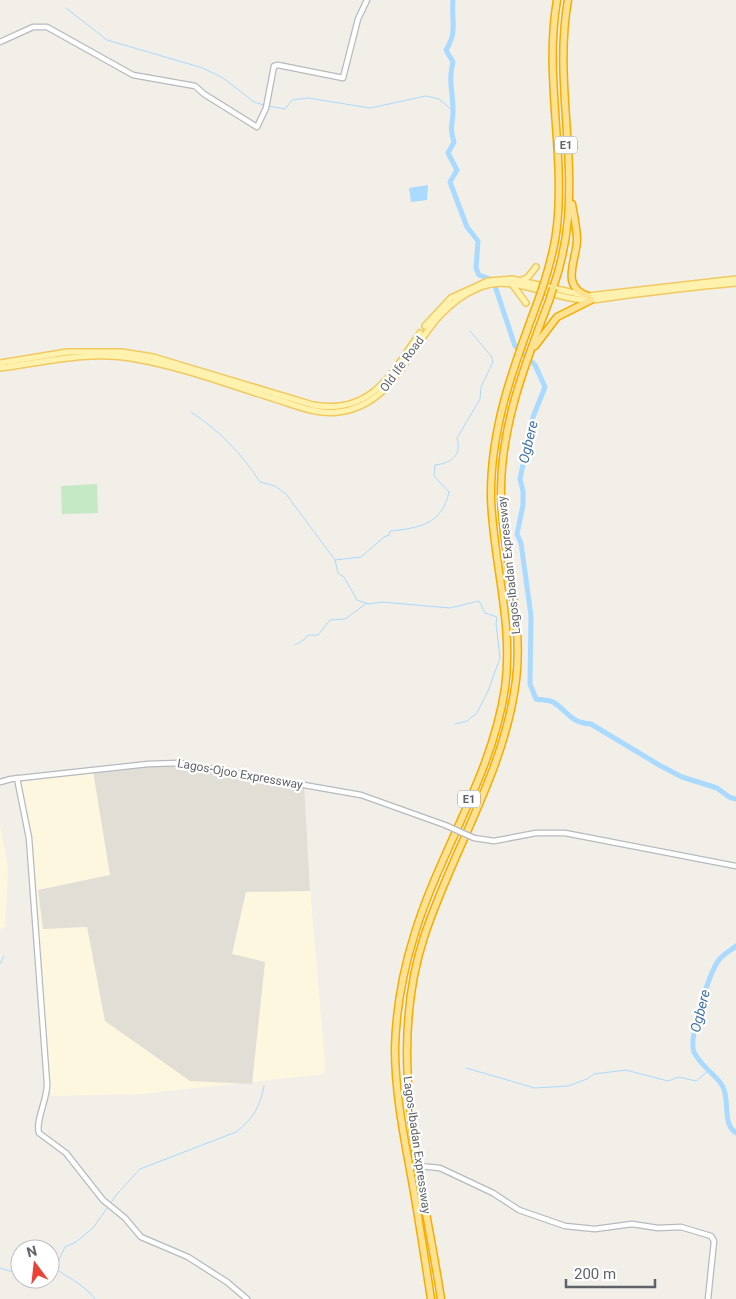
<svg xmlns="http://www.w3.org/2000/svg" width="736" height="1299" font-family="Roboto,sans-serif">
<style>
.commercial{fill:#fef7e0}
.education{fill:#e1ded6}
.pitch{fill:#c5e8c5}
.water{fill:#aadaff}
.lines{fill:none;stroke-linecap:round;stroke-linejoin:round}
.stream{stroke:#aadaff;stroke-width:1}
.river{stroke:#aadaff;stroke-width:5}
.secondary-casing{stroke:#b6babf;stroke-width:7}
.primary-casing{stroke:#f2c960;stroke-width:8}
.highway-casing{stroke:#f9ab00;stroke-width:9}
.secondary{stroke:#fff;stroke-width:4.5}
.primary{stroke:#fff2af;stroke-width:5}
.highway{stroke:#fde293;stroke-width:6}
.secondary-bridge-casing{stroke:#b6babf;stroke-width:7;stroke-linecap:butt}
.highway-bridge-casing{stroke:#f9ab00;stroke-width:9;stroke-linecap:butt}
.secondary-bridge{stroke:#fff;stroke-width:4.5}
.highway-bridge{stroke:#fde293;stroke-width:6}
.labels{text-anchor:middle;stroke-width:4.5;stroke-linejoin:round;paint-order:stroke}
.shield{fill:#fff;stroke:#8f9295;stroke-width:1}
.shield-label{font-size:11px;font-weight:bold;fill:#5f6368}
.street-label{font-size:12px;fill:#5f6368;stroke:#fff}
.water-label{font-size:14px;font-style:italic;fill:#4174aa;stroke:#fff}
</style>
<rect width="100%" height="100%" fill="#f1efe8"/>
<g class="commercial">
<polygon points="97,773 302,794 325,1063 324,1074 141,1094 51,1096 20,782"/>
<polygon points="0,824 8,868 5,927 0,929"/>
</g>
<polygon class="education" points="167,760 304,785 310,891 246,892 232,954 265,962 252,1084 190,1081 105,1021 87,927 43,929 38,890 110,875 93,771"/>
<polygon class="pitch" points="97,484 98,513 62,514 61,486"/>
<polygon class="water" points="428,185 427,200 411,202 409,188"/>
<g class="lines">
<g class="stream">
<polyline points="66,8 107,40 203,68 223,78 254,102 264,105"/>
<polyline points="268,106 285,109 292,100 308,98 370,108 426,96 439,99 453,111"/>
<path d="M 191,412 C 221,432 241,453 260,482 L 275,486 L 286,494 L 335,560 L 338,573 L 344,577 L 357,600 L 368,604 L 382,602 L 450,608 L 479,601 L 485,613 L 497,617 L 496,624 L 500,658 L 488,691 L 477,713 L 467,721 L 455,724"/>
<path d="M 335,560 L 361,557 L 384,537 L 389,535 L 390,531 C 420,528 442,524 449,492 L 434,476 L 435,465 C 452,463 462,455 457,438 L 480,399 L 481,387 L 493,362 L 491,356 L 470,331"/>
<polyline points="295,645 305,639 308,635 318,635 330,620 345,619 367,603"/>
<polyline points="0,964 4,956"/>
<polyline points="466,1068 535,1088 568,1086 587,1079 594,1074 626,1070 668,1081 679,1077 696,1081 708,1071"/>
<polyline points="0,1268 13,1272 20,1269"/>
<path d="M 50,1268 L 55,1268 L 65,1247 L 76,1242 L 93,1228 L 117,1194 L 140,1169 L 236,1132 C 253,1119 260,1107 264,1086"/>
<path d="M 55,1268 C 69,1279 84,1284 95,1299"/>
</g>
<g class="river">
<path d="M 453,0 C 451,21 458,31 446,50 L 453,62 C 448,79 453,93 453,110 C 453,125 449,126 454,142 L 448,153 L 457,170 L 450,182 L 467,227 L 478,241 L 476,268 L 479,275 L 493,280 L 515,346 L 535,365 L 545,387 L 533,417 L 520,479 L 523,491 L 523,505 L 517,534 L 521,543 L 531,616 L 530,684 L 536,699 C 541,700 549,700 553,702 C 568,711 570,723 591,724 L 659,765 L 682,777 L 717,788 L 729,797 L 736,799"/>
<path d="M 736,946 C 730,951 722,955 718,961 C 709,975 688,1038 694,1052 C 701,1067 718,1076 723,1087 C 730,1101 722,1124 736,1133"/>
</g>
<defs>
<g id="secondary">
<polyline points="0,42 33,27 47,27 133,75 195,86 204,94 257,127 266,108 274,66 278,65 343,78 358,19 367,0"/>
<path d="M 17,778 L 29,838 L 47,1083 C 48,1099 35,1120 39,1133 L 66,1153 L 103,1200 L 125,1218 L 141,1237 L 188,1257 L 227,1282 L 247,1299"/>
<polyline points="0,782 11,779 148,764 179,763 361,795 445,825"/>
<polyline points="474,838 494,841 536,833 565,833 736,866"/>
<polyline points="419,1166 440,1168 493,1193 519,1210 565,1226 595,1229 632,1224 658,1228 681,1227 711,1236 714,1241 708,1299"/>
</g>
<g id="primary">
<polyline points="521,281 528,277 536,267"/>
<polyline points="512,284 526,303"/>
<polyline points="425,326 451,298 488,281 512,279 588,296 736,279"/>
<path d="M 0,363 L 67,352 L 122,352 L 153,357 L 313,405 C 371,415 391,375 420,333"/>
<path d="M 0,368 C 46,362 89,350 136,359 C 183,367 229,385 275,399 C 295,405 317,415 338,412 C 408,404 411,316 478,288 C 512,274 542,295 576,299 C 595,302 616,296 636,294 C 669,290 703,286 736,283"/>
</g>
<g id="highway">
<path d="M 572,204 C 574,216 577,229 577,240 C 576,262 560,286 588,296"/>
<path d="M 544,283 C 550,264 555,246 557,226 C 565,151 544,76 557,0"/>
<path d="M 553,288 C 561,265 566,242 568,218 C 574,145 555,73 568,0"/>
<polyline points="535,346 557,317 591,300"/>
<path d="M 431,1299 C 425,1260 419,1220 412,1181 C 404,1137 395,1093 395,1048 C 396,1010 403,971 414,936 C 439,852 492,776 505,688 C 514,623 493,562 491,498 C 490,426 515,363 539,298"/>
<path d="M 441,1299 C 423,1180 385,1056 424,937 C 452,851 505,771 516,680 C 524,617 502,557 501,495 C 500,427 525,364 549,301"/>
</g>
</defs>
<use href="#secondary" class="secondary-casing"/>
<use href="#primary" class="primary-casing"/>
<use href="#highway" class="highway-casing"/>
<use href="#secondary" class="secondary"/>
<use href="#primary" class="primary"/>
<use href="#highway" class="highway"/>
<defs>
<polyline id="secondary-bridge" points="445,825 474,838"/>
<g id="highway-bridge">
<polyline points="539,298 544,283"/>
<polyline points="549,301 553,288"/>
</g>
</defs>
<use href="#secondary-bridge" class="secondary-bridge-casing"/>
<use href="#highway-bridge" class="highway-bridge-casing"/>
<use href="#secondary-bridge" class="secondary-bridge"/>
<use href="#highway-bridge" class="highway-bridge"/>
</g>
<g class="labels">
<g class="shield">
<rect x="555" y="136.5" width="22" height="17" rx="4"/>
<rect x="458" y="790.5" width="22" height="17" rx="4"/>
</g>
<g class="shield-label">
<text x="566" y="149">E1</text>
<text x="469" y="803">E1</text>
</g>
<g class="street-label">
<text transform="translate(402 364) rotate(-54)" y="4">Old Ife Road</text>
<text transform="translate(509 565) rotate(-96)" y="4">Lagos-Ibadan Expressway</text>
<text transform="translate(240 774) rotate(10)" y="4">Lagos-Ojoo Expressway</text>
<text transform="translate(417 1145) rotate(82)" y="4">Lagos-Ibadan Expressway</text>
</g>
<g class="water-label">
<text transform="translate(528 442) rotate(-77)" y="5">Ogbere</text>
<text transform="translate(700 1011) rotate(-76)" y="5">Ogbere</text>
</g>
</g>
<g transform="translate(35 1264) rotate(345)"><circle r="24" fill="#ffffff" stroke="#bfc1c3"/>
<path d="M0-4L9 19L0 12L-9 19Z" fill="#ea4335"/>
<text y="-8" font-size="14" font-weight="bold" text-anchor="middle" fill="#5f6368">N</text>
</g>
<path d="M566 1279v8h89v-8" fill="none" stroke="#5f6368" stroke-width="2.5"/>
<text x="574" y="1279" font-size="15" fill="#5f6368" stroke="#ffffff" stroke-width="4" paint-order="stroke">200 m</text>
</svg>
